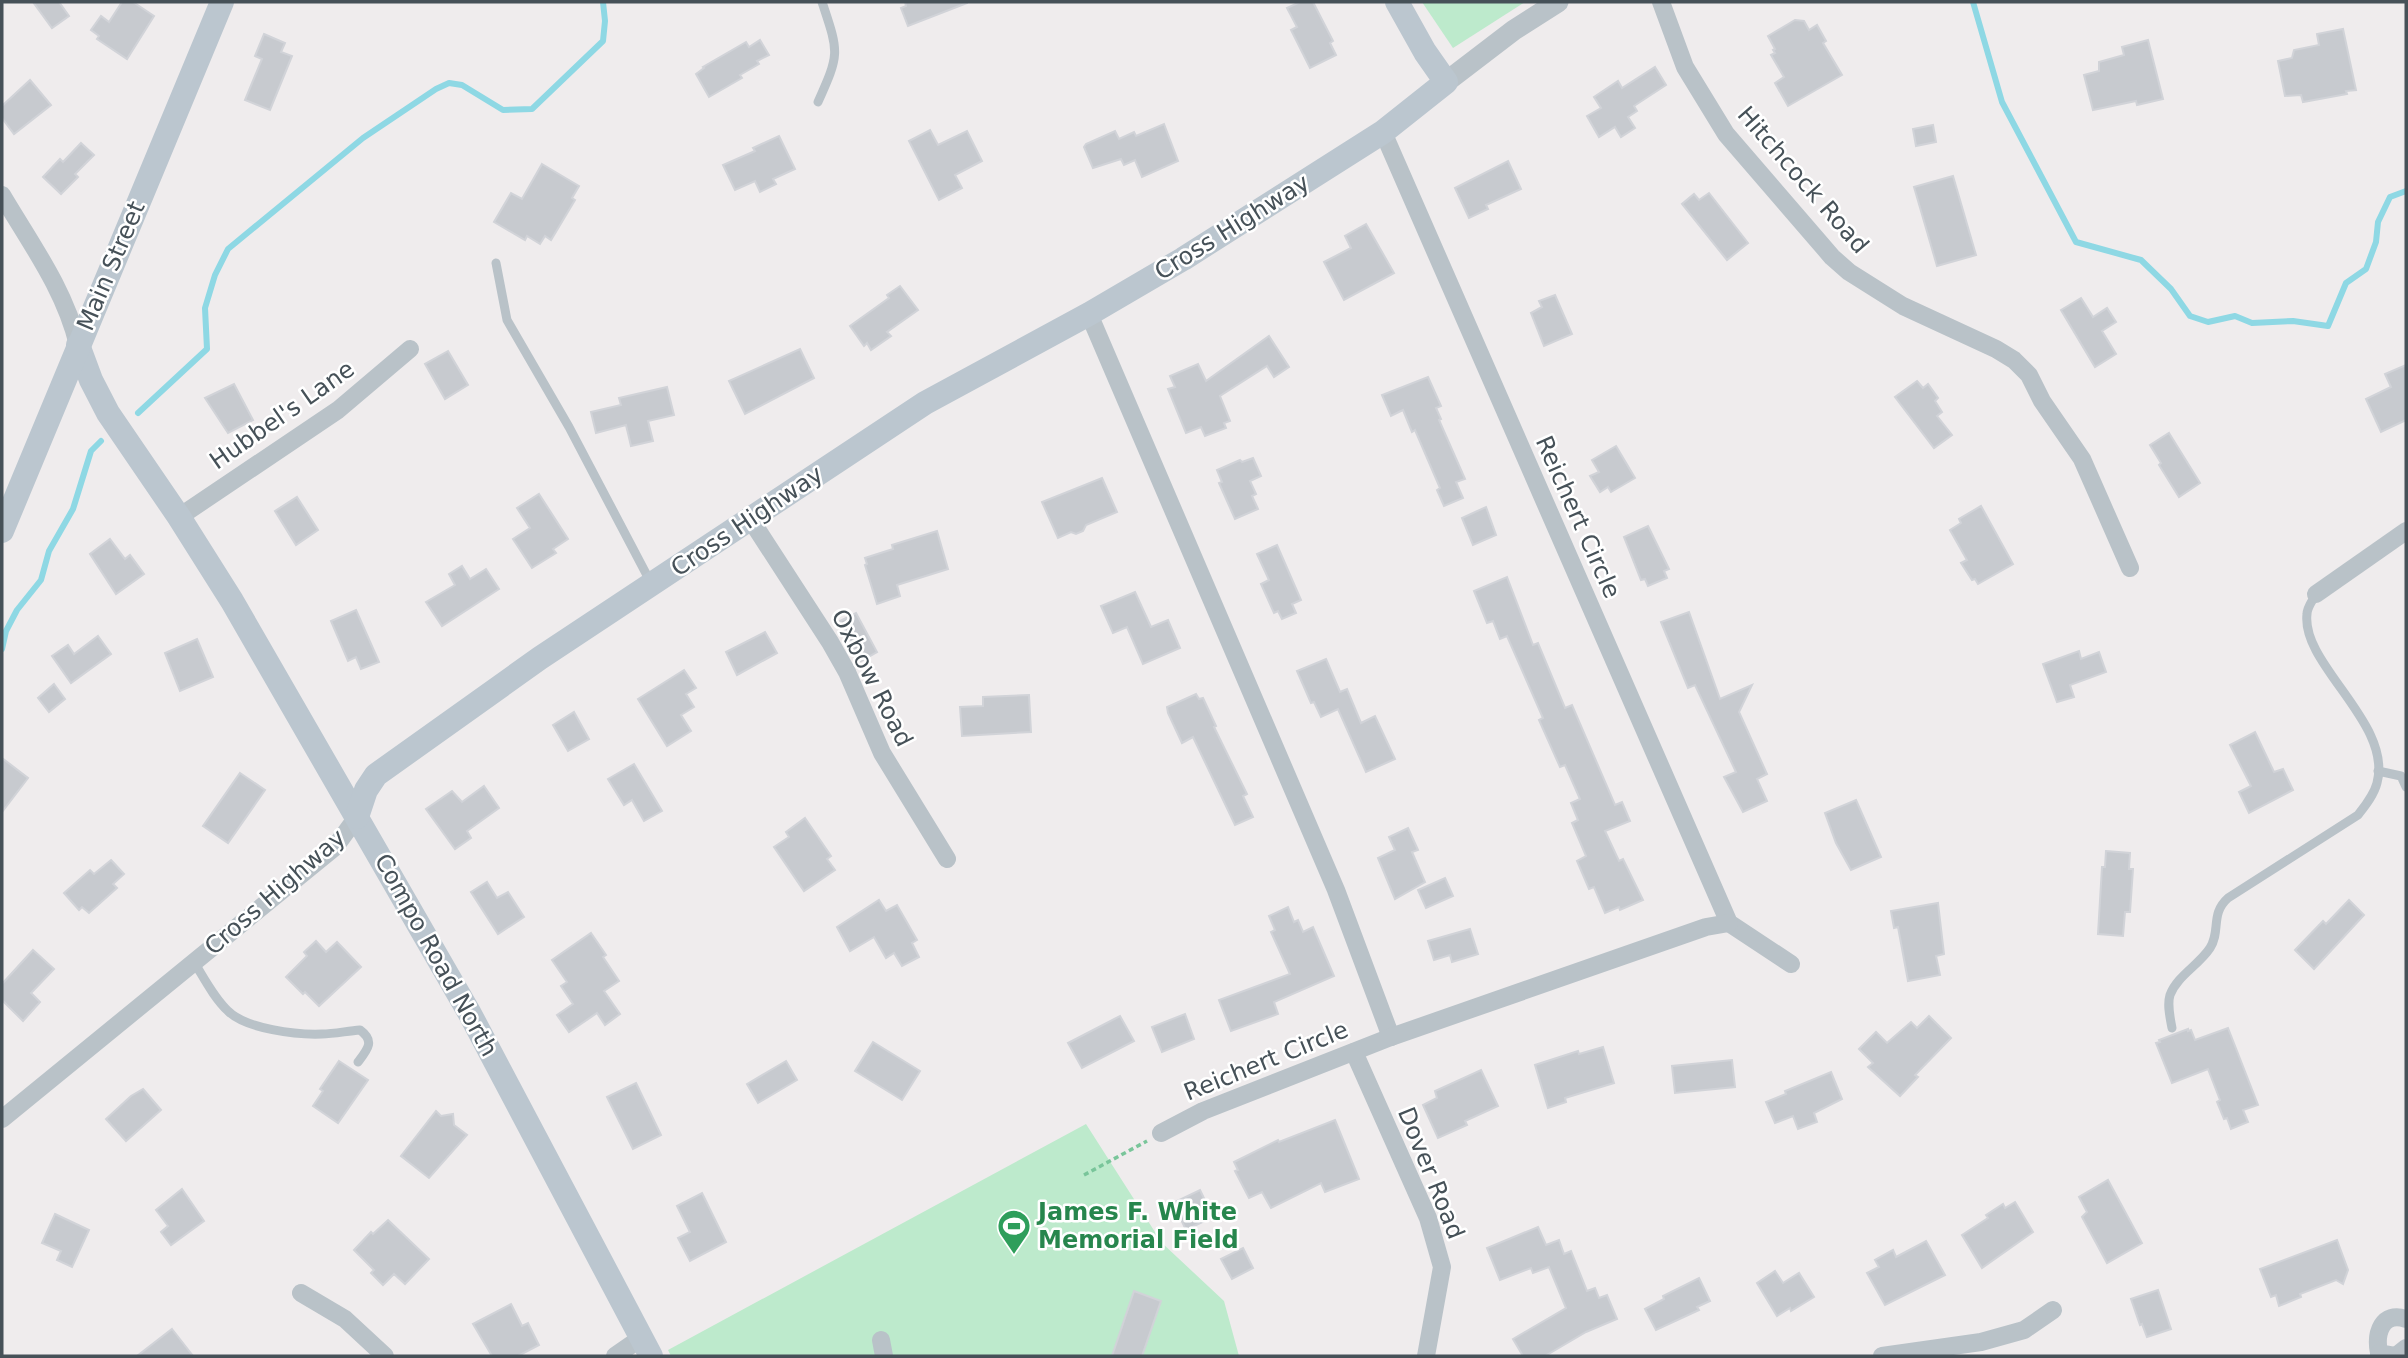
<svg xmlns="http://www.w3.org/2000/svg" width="2408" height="1358" font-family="'DejaVu Sans',sans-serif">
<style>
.green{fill:#bdeacc}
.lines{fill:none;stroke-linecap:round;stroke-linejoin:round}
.stream{stroke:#8ed8e4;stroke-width:6}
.building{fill:#c7cacf;stroke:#d1d3d8;stroke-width:2}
.path{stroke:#79c59a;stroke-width:3.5;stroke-dasharray:5 3.5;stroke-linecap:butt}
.service{stroke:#b9c2c8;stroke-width:9}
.minor{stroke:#b9c2c8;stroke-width:18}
.tertiary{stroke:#b9c2c8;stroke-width:21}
.secondary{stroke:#bbc6cf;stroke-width:24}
.labels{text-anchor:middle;stroke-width:5;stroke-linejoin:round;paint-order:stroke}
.street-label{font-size:24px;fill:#465158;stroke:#fff}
.leisure-label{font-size:24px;font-weight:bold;fill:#27864d;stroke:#fff;text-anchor:start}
</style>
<rect width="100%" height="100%" fill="#efeced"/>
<g class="green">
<polygon points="1422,2 1525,2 1453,48"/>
<polygon points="1086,1124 1162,1243 1224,1301 1239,1356 671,1356 668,1350"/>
</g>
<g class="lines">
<g class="stream">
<polyline points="1973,2 2002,102 2076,242 2141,260 2171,289 2190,316 2208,322 2235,316 2252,323 2293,321 2328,326 2346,283 2366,269 2376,242 2378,222 2390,197 2406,191"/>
<polyline points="138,413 207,349 205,308 215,275 228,249 363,138 436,89 449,83 462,85 503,110 532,109 603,41 605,21 603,2"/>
<polyline points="2,649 6,631 17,610 41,580 49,551 73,509 91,451 101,441"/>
</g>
</g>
<g class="building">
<polygon points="33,2 59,2 69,16 52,28"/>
<polygon points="122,2 133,2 154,16 127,59 97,39 99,36 91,30 101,16 109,22"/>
<polygon points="905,2 967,2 967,3 908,26 901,8 906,6"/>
<polygon points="1300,2 1313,2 1333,41 1330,43 1336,55 1310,68 1291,30 1297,27 1287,8"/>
<polygon points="1795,20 1804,21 1809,30 1817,25 1826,41 1823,43 1842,75 1788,106 1775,83 1784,77 1771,55 1775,53 1773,50 1775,49 1768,36"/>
<polygon points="2343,29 2356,90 2346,91 2347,94 2303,102 2301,95 2285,96 2278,61 2292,58 2294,50 2319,45 2317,34"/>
<polygon points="264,34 285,43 281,52 292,56 270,110 245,100 262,59 255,56"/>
<polygon points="760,40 769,55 757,61 759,64 740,75 742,78 709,97 696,74 704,68 703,67 746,42 749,47"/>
<polygon points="2148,40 2163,99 2137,105 2136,101 2093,110 2084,75 2099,71 2099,62 2124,55 2122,47"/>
<polygon points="1655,67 1666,85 1634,106 1637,111 1628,117 1635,128 1621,137 1615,127 1599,137 1587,116 1601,108 1594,97 1618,81 1622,88"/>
<polygon points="30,80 51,105 14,134 2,118 2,106"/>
<polygon points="1164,124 1178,161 1142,177 1135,160 1124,165 1121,159 1093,168 1084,147 1086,144 1115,131 1119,139 1134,132 1136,136"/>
<polygon points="1933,125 1936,142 1916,146 1913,129"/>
<polygon points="930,130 938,145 967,131 982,161 955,175 962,188 939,200 909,141"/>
<polygon points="779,136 795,169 773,179 776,184 760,192 755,181 735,190 723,165 755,151 753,148"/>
<polygon points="81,143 94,155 75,174 78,177 61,194 43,177 60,159 63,162"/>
<polygon points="1508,161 1521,189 1486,205 1488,209 1469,218 1455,188"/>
<polygon points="542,164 579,186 572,198 575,200 551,240 545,236 540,244 527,236 525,240 494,222 511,193 522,199"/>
<polygon points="1953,176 1976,255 1937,266 1914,187"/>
<polygon points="1709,193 1748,243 1727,260 1682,204 1694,194 1699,200"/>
<polygon points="1366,224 1394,273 1344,300 1324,262 1351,248 1345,236"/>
<polygon points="900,286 918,310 887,332 891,336 871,350 867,343 864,346 850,326 889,298 887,295"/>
<polygon points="1555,295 1572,334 1544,346 1531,313 1542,307 1539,301"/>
<polygon points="2081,298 2093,317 2107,308 2116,322 2102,331 2116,354 2095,367 2061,310"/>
<polygon points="1269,336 1289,367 1274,377 1267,366 1220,396 1230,421 1224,423 1226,428 1205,436 1201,427 1186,433 1168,389 1175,387 1170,376 1198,364 1206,381"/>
<polygon points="800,349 814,378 745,414 729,381"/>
<polygon points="448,351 468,385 445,399 425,364"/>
<polygon points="2406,365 2406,420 2381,432 2366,399 2391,387 2385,374"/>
<polygon points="1428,377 1441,406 1436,408 1441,419 1439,420 1465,479 1456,482 1463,498 1444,506 1437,490 1440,488 1415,430 1412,432 1403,410 1391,416 1382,395"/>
<polygon points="1917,381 1923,388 1928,384 1938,398 1935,401 1942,412 1937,416 1952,435 1934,448 1895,397"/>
<polygon points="234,384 253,420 228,433 205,398"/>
<polygon points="667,387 674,415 648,421 653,441 631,446 626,425 596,433 591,412 621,405 619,398"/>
<polygon points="2169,433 2200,483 2179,497 2159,465 2161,463 2150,445"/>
<polygon points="1616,446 1635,478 1611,492 1608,487 1600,492 1590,476 1599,472 1592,460"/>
<polygon points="1253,458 1261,476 1250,481 1256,494 1252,496 1258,509 1235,519 1219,483 1222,482 1217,470 1240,460 1242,462"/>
<polygon points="1102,478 1117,512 1086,525 1083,531 1076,534 1071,532 1058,538 1042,502"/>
<polygon points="539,494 568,539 553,549 556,553 532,568 513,539 530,528 517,508"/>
<polygon points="297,497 318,530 296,545 275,511"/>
<polygon points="1981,506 2013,564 1978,584 1975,579 1972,580 1961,563 1967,560 1950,530 1961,523 1959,519"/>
<polygon points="1486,507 1496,535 1473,545 1462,518"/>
<polygon points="1648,526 1669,569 1664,571 1667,578 1648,586 1645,579 1641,580 1624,537"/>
<polygon points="937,531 948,569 897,585 900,596 877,604 865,565 867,564 865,558 893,549 892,545"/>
<polygon points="110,539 125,559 130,555 144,574 116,594 90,554"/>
<polygon points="1277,545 1301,600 1292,604 1296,613 1282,619 1278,611 1274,613 1261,584 1269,580 1257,554"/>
<polygon points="462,566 470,579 486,569 499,589 442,626 426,602 455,585 449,574"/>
<polygon points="1507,577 1533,645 1538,643 1565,708 1572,705 1615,805 1622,802 1630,821 1605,831 1619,861 1623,859 1643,900 1620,910 1619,907 1605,913 1594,887 1589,889 1577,861 1586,856 1572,823 1578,820 1571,803 1580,799 1565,765 1560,767 1539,720 1543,718 1507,636 1500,639 1493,621 1487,623 1474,591"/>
<polygon points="1135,592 1151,627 1168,620 1180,648 1143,664 1127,627 1113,633 1101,606"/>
<polygon points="356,610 379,662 361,669 356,657 348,661 331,621"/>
<polygon points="1689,612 1720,699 1752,685 1739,712 1767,774 1757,779 1767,801 1743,812 1724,777 1736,772 1695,685 1688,688 1661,622"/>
<polygon points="856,613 877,652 861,661 840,621"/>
<polygon points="765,632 777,653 737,675 726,652"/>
<polygon points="98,636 111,654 71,683 52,656 68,645 74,654"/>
<polygon points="197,639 213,677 180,691 165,653"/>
<polygon points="2079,651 2081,659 2099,652 2106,672 2070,685 2074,697 2057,702 2043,664"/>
<polygon points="1326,659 1340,692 1347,689 1361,723 1375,716 1395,759 1366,772 1338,709 1321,717 1314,702 1311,703 1297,671"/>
<polygon points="684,670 696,688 686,694 694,707 681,715 691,731 667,746 638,699"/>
<polygon points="54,684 65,699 49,712 38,698"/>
<polygon points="1196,694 1199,699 1203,698 1216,726 1214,727 1247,794 1243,796 1253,817 1235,825 1193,737 1182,743 1168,713 1167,707"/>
<polygon points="1029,695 1031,732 962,736 960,707 983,706 983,697"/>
<polygon points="574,712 589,739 568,751 553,725"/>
<polygon points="2255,732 2274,772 2283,769 2293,790 2249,813 2239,792 2251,786 2230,745"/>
<polygon points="2,758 28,778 2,812"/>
<polygon points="634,764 662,811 644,821 632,800 624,805 608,779"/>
<polygon points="240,773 265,790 228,843 203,826"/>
<polygon points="484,786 499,808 467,831 471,838 455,849 426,809 452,791 462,802"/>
<polygon points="1856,800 1881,857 1851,870 1836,843 1825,813"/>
<polygon points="805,818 831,856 827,859 835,870 804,891 774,847 789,837 786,832"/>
<polygon points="1408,828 1418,850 1412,852 1425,882 1395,899 1378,858 1395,850 1389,837"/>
<polygon points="2106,851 2130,853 2129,869 2133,869 2130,912 2125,912 2123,936 2098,934 2102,867 2105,867"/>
<polygon points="111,860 124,874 113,884 117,888 89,913 82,907 79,910 64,893 90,870 94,874"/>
<polygon points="1445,878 1453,896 1426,908 1418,890"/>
<polygon points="487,882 497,898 508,892 524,917 498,934 471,892"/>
<polygon points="879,900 886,911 897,905 917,940 912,943 919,957 902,966 894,953 886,958 874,937 850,951 837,927"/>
<polygon points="2349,900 2364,915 2314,969 2295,950 2323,921 2326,924"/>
<polygon points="1938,903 1944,954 1936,956 1940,975 1908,981 1898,927 1894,928 1891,911"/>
<polygon points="1288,907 1294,922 1298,920 1303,932 1313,927 1334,976 1274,1002 1278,1014 1231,1031 1219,1000 1290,974 1271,932 1275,930 1269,916"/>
<polygon points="1470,929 1478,954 1452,962 1450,955 1434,960 1428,941"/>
<polygon points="591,933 606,955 603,957 619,981 604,991 620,1014 605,1025 597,1013 569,1032 557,1015 573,1004 561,986 567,982 552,960"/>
<polygon points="316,941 326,952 337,942 361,967 319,1006 305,992 303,994 286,977 307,956 304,952"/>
<polygon points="33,950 54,969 31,993 40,1002 23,1021 2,1000 2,984"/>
<polygon points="1185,1014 1194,1039 1162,1052 1152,1027"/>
<polygon points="1120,1016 1134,1041 1082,1068 1068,1043"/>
<polygon points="1929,1016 1951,1038 1915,1075 1918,1077 1900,1096 1868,1067 1873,1063 1859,1049 1876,1032 1887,1043 1911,1022 1917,1028"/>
<polygon points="2228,1028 2258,1105 2243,1110 2248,1122 2231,1129 2227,1118 2224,1119 2217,1102 2220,1100 2208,1069 2172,1083 2156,1043 2160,1042 2159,1040 2188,1029 2188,1031 2191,1030 2195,1040"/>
<polygon points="873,1042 920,1071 902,1100 855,1071"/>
<polygon points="1603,1047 1614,1083 1565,1098 1566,1102 1548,1108 1535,1065 1578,1051 1579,1054"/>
<polygon points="1732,1060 1735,1087 1675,1093 1672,1066"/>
<polygon points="339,1061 368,1080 338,1123 313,1106 323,1091 320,1089"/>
<polygon points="786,1061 797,1080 758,1103 747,1084"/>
<polygon points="1481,1070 1498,1106 1465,1121 1467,1125 1438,1138 1423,1105 1437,1098 1435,1091"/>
<polygon points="1831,1072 1842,1099 1814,1113 1817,1122 1798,1129 1793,1116 1775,1123 1766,1102 1786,1094 1785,1091"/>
<polygon points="636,1083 661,1135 633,1149 607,1097"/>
<polygon points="143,1089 161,1110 126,1141 106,1119 131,1096"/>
<polygon points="436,1111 441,1116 453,1114 454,1125 467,1135 429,1178 401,1156"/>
<polygon points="1335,1120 1359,1179 1325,1192 1321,1183 1271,1208 1262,1192 1249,1198 1235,1171 1238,1170 1234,1162 1278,1140 1279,1142"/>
<polygon points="2108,1180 2142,1243 2107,1263 2082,1217 2087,1212 2079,1197"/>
<polygon points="182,1189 204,1221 171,1245 161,1232 168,1226 156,1210"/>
<polygon points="1200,1190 1213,1217 1186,1230 1173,1203"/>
<polygon points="702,1193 726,1242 690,1261 678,1238 690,1232 677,1206"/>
<polygon points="2015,1202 2033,1232 1982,1268 1962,1235 1988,1218 1986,1215 2003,1204 2005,1208"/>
<polygon points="55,1214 89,1230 72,1267 57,1260 61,1251 42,1243"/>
<polygon points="388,1220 429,1259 405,1284 394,1274 383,1285 371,1273 374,1270 354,1250 371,1232 373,1234"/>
<polygon points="1538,1227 1546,1245 1559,1240 1564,1254 1571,1251 1587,1291 1595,1288 1599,1298 1607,1295 1617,1319 1586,1332 1545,1356 1523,1356 1513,1339 1566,1308 1549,1267 1533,1273 1531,1268 1500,1280 1487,1248"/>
<polygon points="2337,1240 2348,1270 2343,1284 2336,1280 2300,1294 2301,1297 2279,1306 2276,1295 2271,1297 2260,1269"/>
<polygon points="1926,1241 1945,1275 1885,1305 1867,1273 1879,1267 1875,1260 1893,1250 1896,1257"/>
<polygon points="1243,1248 1253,1268 1232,1279 1221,1259"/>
<polygon points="1775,1271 1783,1283 1799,1273 1814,1297 1791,1311 1790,1308 1777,1316 1757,1283"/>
<polygon points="1699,1278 1710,1301 1697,1307 1699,1310 1656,1330 1645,1309 1664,1299 1663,1296"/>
<polygon points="2158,1290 2171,1329 2147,1337 2142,1324 2140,1325 2131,1299"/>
<polygon points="1134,1291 1161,1301 1142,1356 1112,1356"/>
<polygon points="511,1304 522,1326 528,1323 539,1345 518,1356 492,1356 473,1324"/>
<polygon points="172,1329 193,1356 137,1356"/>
</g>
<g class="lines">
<polyline class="path" points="1084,1175 1147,1141"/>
<g class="service">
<path d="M 818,102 C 840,53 839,53 822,2"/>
<polyline points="496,263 507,320 569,427 651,583"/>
<polyline points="2378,771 2401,776 2406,787"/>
<path d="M 194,962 C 204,978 214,998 228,1011 C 246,1029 297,1035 322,1034 C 334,1034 347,1031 360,1030 C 375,1041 368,1049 358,1062"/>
<path d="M 2172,1028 C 2170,1017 2167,1005 2170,995 C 2177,976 2199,965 2210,948 C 2221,931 2210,914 2228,898 L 2358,815 C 2365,806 2374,795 2377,783 C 2393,723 2301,665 2307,614 C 2307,607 2313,600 2316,594"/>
</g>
<g class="minor">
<polyline points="1661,2 1685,67 1726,134 1832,257 1849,272 1903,306 1996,349 2014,360 2029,375 2042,401 2082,459 2130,568"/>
<polyline points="1383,132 1729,923 1791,964"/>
<path d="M 2,195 C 31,244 65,290 78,345"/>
<polyline points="1089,314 1336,890 1391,1037"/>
<polyline points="179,517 338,410 410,349"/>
<polyline points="751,520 830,642 847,672 882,753 947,859"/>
<polyline points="2316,594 2406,531"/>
<polyline points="1354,1052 1428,1218 1442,1267 1426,1356"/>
<polyline points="2,1119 335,847 357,817"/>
<polyline points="1161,1133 1203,1111 1391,1037 1706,927 1729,923"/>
<polyline points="301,1293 345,1319 385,1356"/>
<polyline points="881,1340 884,1356"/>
<path d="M 2379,1353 C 2375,1333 2382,1311 2406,1319"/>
<polyline points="2379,1353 2396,1356 2406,1348"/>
<polyline points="615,1356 641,1338"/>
<polyline points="1882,1356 1981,1342 2024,1330 2053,1310"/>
</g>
<polyline class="tertiary" points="1446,82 1514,30 1558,2"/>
<g class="secondary">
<polyline points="78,345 91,380 108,413 179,517 232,601 470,1014 651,1356"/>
<polyline points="2,531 222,2"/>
<polyline points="357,817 366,790 376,775 540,658 925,403 1089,314 1183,259 1383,132 1446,82 1425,52 1397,2"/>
</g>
</g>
<defs>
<symbol id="stadium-pin" viewBox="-11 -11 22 30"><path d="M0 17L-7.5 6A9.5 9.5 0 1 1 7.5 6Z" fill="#2e9e5b" stroke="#fff"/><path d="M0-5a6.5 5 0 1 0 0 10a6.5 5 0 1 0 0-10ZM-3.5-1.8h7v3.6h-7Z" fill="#fff"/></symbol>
</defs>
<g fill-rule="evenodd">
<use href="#stadium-pin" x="995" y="1207" width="38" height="52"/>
</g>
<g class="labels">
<g class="street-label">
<text transform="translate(1803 180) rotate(49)" y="8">Hitchcock Road</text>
<text transform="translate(1232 227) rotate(-32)" y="8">Cross Highway</text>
<text transform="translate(111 266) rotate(-67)" y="8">Main Street</text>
<text transform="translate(282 415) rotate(-35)" y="8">Hubbel's Lane</text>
<text transform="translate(1578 517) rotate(66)" y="8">Reichert Circle</text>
<text transform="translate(747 521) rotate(-34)" y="8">Cross Highway</text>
<text transform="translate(872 678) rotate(63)" y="8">Oxbow Road</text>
<text transform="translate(275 892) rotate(-41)" y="8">Cross Highway</text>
<text transform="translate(436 955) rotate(61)" y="8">Compo Road North</text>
<text transform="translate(1266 1061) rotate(-22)" y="8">Reichert Circle</text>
<text transform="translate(1431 1173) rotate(68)" y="8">Dover Road</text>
</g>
<g class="leisure-label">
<text x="1038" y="1220">James F. White<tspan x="1038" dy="28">Memorial Field</tspan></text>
</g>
</g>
<rect width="2408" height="1358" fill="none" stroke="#465158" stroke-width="7"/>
</svg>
